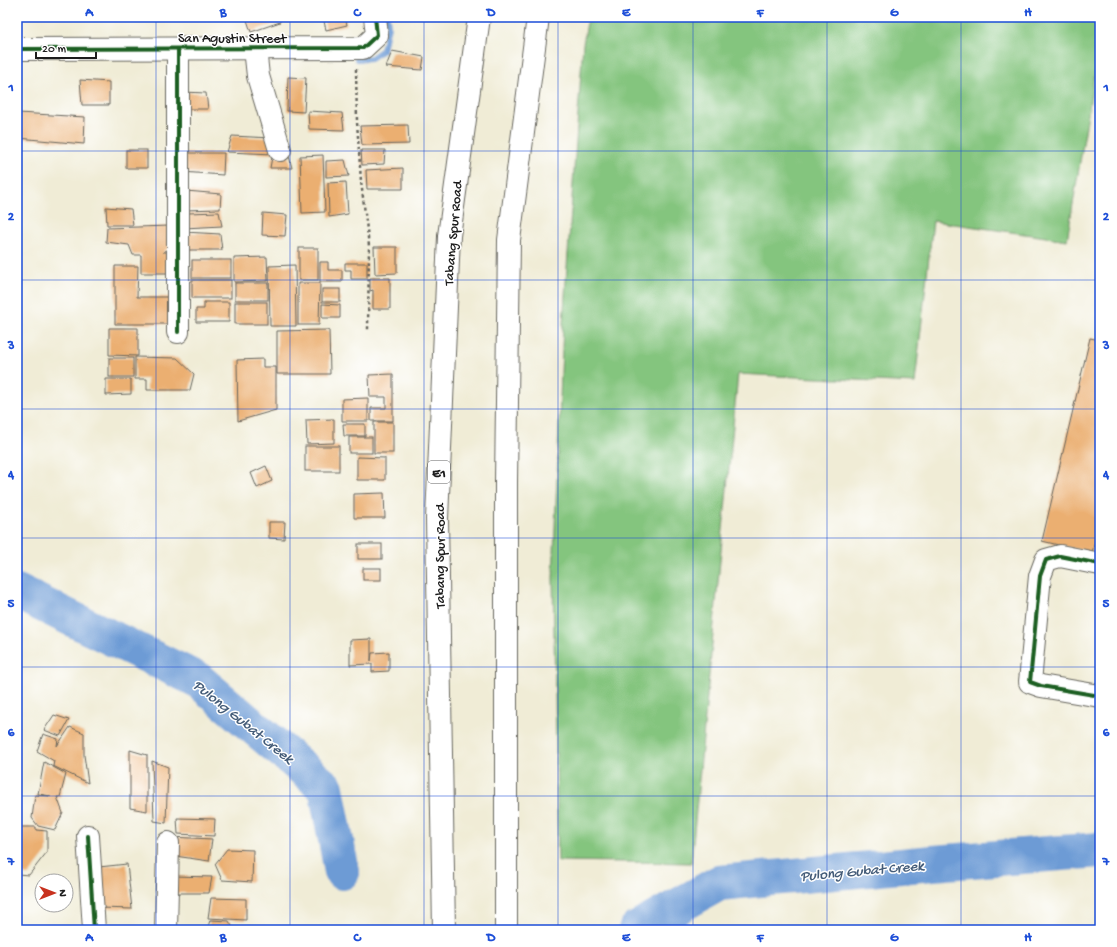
<svg xmlns="http://www.w3.org/2000/svg" width="1117" height="947" font-family="'Gochi Hand',sans-serif">
<style>
.green{fill:#84c57e;stroke:#50704d}
.lines{fill:none;stroke-linecap:round;stroke-linejoin:round}
.stream{stroke:#6d9bd5;stroke-width:6}
.river{stroke:#6d9bd5;stroke-width:36}
.building{fill:#ebaf71}
.street-casing{stroke:#66655d;stroke-width:24}
.highway-casing{stroke:#66655d;stroke-width:24}
.path{stroke:#66655d;stroke-width:2.5;stroke-dasharray:3 3;stroke-linecap:butt}
.street{stroke:#fff;stroke-width:22}
.highway{stroke:#fff;stroke-width:22}
.cycleway-casing{stroke:#fff;stroke-width:6}
.cycleway{stroke:#1b5e20;stroke-width:4}
.grid{fill:none;stroke:#1d4ed8;stroke-width:1;stroke-opacity:0.55}
.labels{text-anchor:middle;stroke-width:3;stroke-linejoin:round;paint-order:stroke}
.shield{fill:#fff;stroke:#606060;stroke-width:1}
.shield-label{font-size:13px;font-weight:bold;fill:#1c1c1c}
.street-label{font-size:14px;fill:#1c1c1c;stroke:#fff}
.water-label{font-size:15px;font-style:italic;fill:#445c78;stroke:#fff}
.neatline{fill:none;stroke:#1d4ed8;stroke-width:1.5}
.grid-label{font-size:13px;text-anchor:middle;font-weight:bold;fill:#1d4ed8}
</style>
<rect width="100%" height="100%" fill="#fff"/>
<filter id="ink" filterUnits="userSpaceOnUse"><feTurbulence type="fractalNoise" baseFrequency=".025" numOctaves="2"/><feDisplacementMap in="SourceGraphic" scale="8" xChannelSelector="R" yChannelSelector="G"/><feConvolveMatrix kernelMatrix="1 2 1 2 8 2 1 2 1" color-interpolation-filters="sRGB"/></filter>
<filter id="wash" filterUnits="userSpaceOnUse"><feTurbulence type="fractalNoise" baseFrequency=".012" numOctaves="4" result="noise"/><feDisplacementMap in="SourceGraphic" scale="16" xChannelSelector="R" yChannelSelector="G"/><feGaussianBlur stdDeviation="0.9" result="paint"/><feColorMatrix in="noise" values="0 0 0 0 0 0 0 0 0 0 0 0 0 0 0 0 0 1.4 0 .05"/><feComposite in="paint" operator="in"/></filter>
<g filter="url(#wash)">
<rect width="100%" height="100%" fill="#f0ecd6"/>
<polygon class="green" points="588,17 1100,17 1100,42 1067,240 933,221 915,383 738,374 691,863 558,861 553,579 563,323 583,44"/>
<g class="lines">
<polyline class="stream" points="357,59 371,58 383,50 388,26 387,17"/>
<g class="river">
<polyline points="17,592 198,680 326,788 342,872"/>
<polyline points="636,930 719,883 933,863 1100,850"/>
</g>
</g>
<g id="blocks">
<g class="building">
<polygon points="246,17 279,17 280,22 251,32"/>
<polygon points="323,17 345,17 347,25 326,30"/>
<polygon points="392,51 424,57 422,70 386,67"/>
<polygon points="288,77 306,78 304,112 287,111"/>
<polygon points="80,80 109,82 109,105 82,105"/>
<polygon points="183,92 206,93 208,109 182,109"/>
<polygon points="308,111 342,113 344,130 309,129"/>
<polygon points="18,113 85,117 84,144 18,138"/>
<polygon points="408,125 409,144 362,145 360,126"/>
<polygon points="232,136 271,138 274,154 227,152"/>
<rect x="126" y="150" width="21" height="18"/>
<polygon points="361,150 385,150 384,164 362,165"/>
<polygon points="185,153 224,153 223,175 182,172"/>
<polygon points="323,155 325,212 302,213 300,156"/>
<polygon points="289,156 292,168 270,168 272,157"/>
<polygon points="345,160 349,176 326,177 326,161"/>
<polygon points="403,168 403,189 367,189 366,170"/>
<polygon points="346,182 348,214 329,217 328,183"/>
<polygon points="186,191 221,194 220,209 184,210"/>
<polygon points="106,207 131,209 133,225 107,225"/>
<polygon points="219,212 222,226 184,228 188,213"/>
<polygon points="263,213 287,215 285,236 262,235"/>
<polygon points="169,226 171,246 163,252 176,252 176,273 141,273 141,255 133,255 129,245 106,242 107,228"/>
<polygon points="184,232 220,234 222,250 185,250"/>
<polygon points="374,247 397,247 397,273 375,274"/>
<rect x="299" y="248" width="19" height="32"/>
<polygon points="267,257 268,281 234,282 234,258"/>
<rect x="192" y="260" width="39" height="18"/>
<polygon points="320,262 328,262 328,270 342,270 342,282 320,282"/>
<polygon points="345,263 367,263 367,279 351,279 351,270 345,270"/>
<polygon points="295,265 296,326 270,326 269,266"/>
<polygon points="115,266 138,266 137,297 172,297 172,324 115,324"/>
<polygon points="370,278 390,278 390,309 373,309 373,290 370,291"/>
<rect x="192" y="280" width="39" height="18"/>
<rect x="235" y="283" width="33" height="17"/>
<polygon points="298,283 320,283 319,325 298,325"/>
<rect x="322" y="289" width="18" height="13"/>
<polygon points="204,302 229,302 229,322 196,322 196,309 204,309"/>
<rect x="235" y="302" width="32" height="22"/>
<polygon points="322,304 340,305 340,318 322,318"/>
<polygon points="109,328 138,328 138,356 109,355"/>
<polygon points="329,330 330,374 277,374 277,331"/>
<polygon points="1090,338 1100,340 1100,520 1092,553 1042,541"/>
<polygon points="135,357 177,358 194,374 190,390 147,390 147,379 135,379"/>
<rect x="109" y="358" width="24" height="19"/>
<polygon points="263,359 263,367 276,367 276,410 238,421 237,360"/>
<polygon points="393,374 393,421 371,421 371,408 386,408 386,397 370,397 369,375"/>
<polygon points="106,379 131,379 131,394 106,395"/>
<polygon points="368,398 368,421 342,421 342,399"/>
<polygon points="334,419 334,443 307,444 306,420"/>
<rect x="374" y="422" width="19" height="31"/>
<polygon points="343,424 365,424 365,436 344,436"/>
<rect x="349" y="437" width="23" height="16"/>
<rect x="305" y="446" width="34" height="25"/>
<polygon points="357,457 385,458 385,480 357,480"/>
<polygon points="266,466 272,481 257,488 251,473"/>
<polygon points="384,493 385,518 354,518 354,494"/>
<polygon points="269,522 285,522 284,539 269,538"/>
<rect x="358" y="544" width="24" height="15"/>
<rect x="363" y="568" width="18" height="12"/>
<polygon points="371,639 371,661 372,653 389,652 389,671 372,672 372,664 350,665 350,640"/>
<polygon points="54,715 69,720 60,736 44,730"/>
<polygon points="70,727 84,733 84,755 88,783 53,766 54,761 37,751 43,734 58,739 57,746"/>
<polygon points="130,750 147,755 147,811 130,808"/>
<polygon points="152,761 168,767 166,823 154,821"/>
<polygon points="44,762 66,774 60,797 57,797 63,813 55,830 38,826 32,818 35,795 51,796 38,794"/>
<polygon points="177,818 215,819 214,836 178,834"/>
<polygon points="17,827 36,827 36,830 47,831 47,852 29,875 17,874"/>
<polygon points="170,837 212,839 209,861 175,856"/>
<polygon points="227,849 253,850 252,882 222,880 215,864"/>
<polygon points="127,864 132,909 101,908 99,867"/>
<polygon points="173,876 212,877 209,893 175,893"/>
<polygon points="211,898 246,899 246,920 208,918"/>
<polygon points="210,920 229,921 234,930 209,930 208,927"/>
</g>
</g>
</g>
<g filter="url(#ink)">
<use href="#blocks" fill-opacity="0" stroke="#66655d" stroke-width="1"/>
<g class="lines">
<defs>
<g id="street">
<polyline points="255,48 258,76 280,150"/>
<polyline points="17,49 363,48 377,35 375,17"/>
<polyline points="178,49 178,332"/>
<polyline points="1100,564 1060,556 1046,560 1040,576 1030,682 1041,686 1100,696"/>
<polyline points="88,836 94,930"/>
<polyline points="166,930 168,843"/>
</g>
<g id="highway">
<polyline points="444,930 437,519 449,236 479,17"/>
<polyline points="506,930 506,483 509,240 538,17"/>
</g>
</defs>
<use href="#street" class="street-casing"/>
<use href="#highway" class="highway-casing"/>
<polyline class="path" points="356,69 357,122 361,181 369,246 368,330"/>
<use href="#street" class="street"/>
<use href="#highway" class="highway"/>
<defs>
<g id="cycleway">
<polyline points="17,49 363,48 377,35 375,17"/>
<polyline points="178,49 178,332"/>
<polyline points="1100,564 1060,556 1046,560 1040,576 1030,682 1041,686 1100,696"/>
<polyline points="88,836 94,930"/>
</g>
</defs>
<use href="#cycleway" class="cycleway-casing"/>
<use href="#cycleway" class="cycleway"/>
</g>
</g>
<path class="grid" d="M 156,17 L 156,930M 290,17 L 290,930M 424,17 L 424,930M 558,17 L 558,930M 693,17 L 693,930M 827,17 L 827,930M 961,17 L 961,930M 17,151 L 1100,151M 17,280 L 1100,280M 17,409 L 1100,409M 17,538 L 1100,538M 17,667 L 1100,667M 17,796 L 1100,796"/>
<g class="labels">
<rect class="shield" x="428" y="461" width="22" height="22" rx="3"/>
<g class="shield-label">
<text x="439" y="477">E1</text>
</g>
<g class="street-label">
<text x="232" y="42">San Agustin Street</text>
<text transform="translate(452 233) rotate(-85)" y="5">Tabang Spur Road</text>
<text transform="translate(439 556) rotate(-90)" y="5">Tabang Spur Road</text>
</g>
<g class="water-label">
<text transform="translate(244 721) rotate(39)" y="5">Pulong Gubat Creek</text>
<text transform="translate(862 870) rotate(-5)" y="5">Pulong Gubat Creek</text>
</g>
</g>
<rect width="1117" height="947" fill="none" stroke="#fff" stroke-width="44"/>
<g transform="translate(54 893) rotate(90)"><circle r="19" fill="#ffffff" stroke="#a4a4a4"/>
<path d="M0-3L7 15L0 10L-7 15Z" fill="#c8321e"/>
<text y="-6" font-size="11" font-weight="bold" text-anchor="middle" fill="#1c1c1c">N</text>
</g>
<path d="M36 52v6h60v-6" fill="none" stroke="#1c1c1c" stroke-width="2"/>
<text x="42" y="52" font-size="12" fill="#1c1c1c" stroke="#ffffff" stroke-width="3" paint-order="stroke">20 m</text>
<rect x="22" y="22" width="1073" height="903" class="neatline"/>
<g class="grid-label">
<text x="89" y="16">A</text>
<text x="223" y="16">B</text>
<text x="357" y="16">C</text>
<text x="491" y="16">D</text>
<text x="626" y="16">E</text>
<text x="760" y="16">F</text>
<text x="894" y="16">G</text>
<text x="1028" y="16">H</text>
<text x="11" y="91">1</text>
<text x="1106" y="91">1</text>
<text x="11" y="220">2</text>
<text x="1106" y="220">2</text>
<text x="11" y="349">3</text>
<text x="1106" y="349">3</text>
<text x="11" y="478">4</text>
<text x="1106" y="478">4</text>
<text x="11" y="607">5</text>
<text x="1106" y="607">5</text>
<text x="11" y="736">6</text>
<text x="1106" y="736">6</text>
<text x="11" y="865">7</text>
<text x="1106" y="865">7</text>
<text x="89" y="941">A</text>
<text x="223" y="941">B</text>
<text x="357" y="941">C</text>
<text x="491" y="941">D</text>
<text x="626" y="941">E</text>
<text x="760" y="941">F</text>
<text x="894" y="941">G</text>
<text x="1028" y="941">H</text>
</g>
</svg>
